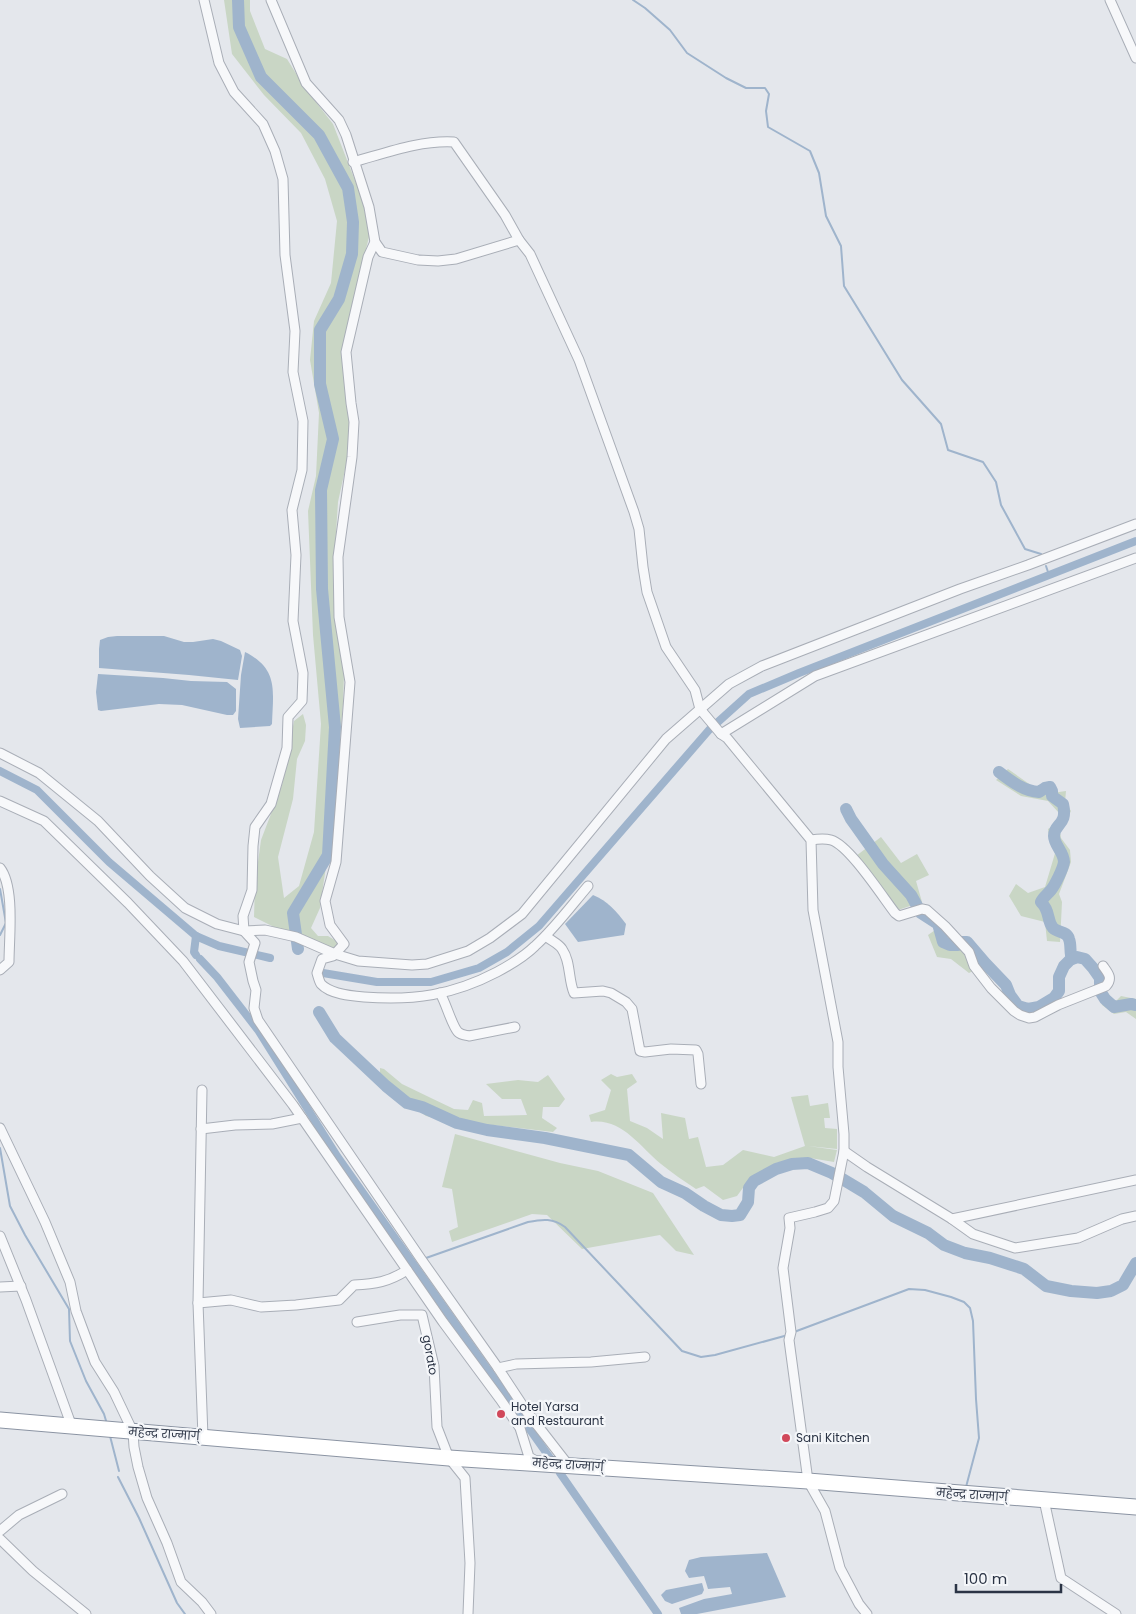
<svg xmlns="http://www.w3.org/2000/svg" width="1136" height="1614" font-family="Poppins,'Noto Sans Devanagari',sans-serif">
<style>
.green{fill:#c9d6c5}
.water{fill:#9fb4cc}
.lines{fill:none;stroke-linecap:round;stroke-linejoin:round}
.stream{stroke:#9fb4cc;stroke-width:2}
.canal{stroke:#9fb4cc;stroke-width:8}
.river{stroke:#9fb4cc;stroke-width:12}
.street-casing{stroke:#a9aeb7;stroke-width:11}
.highway-casing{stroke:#8b94a3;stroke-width:17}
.street{stroke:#f7f8fa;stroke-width:9}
.highway{stroke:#fff;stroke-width:15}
.poi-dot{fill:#d1495b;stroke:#f4f6f9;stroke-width:2}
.labels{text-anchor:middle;stroke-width:4.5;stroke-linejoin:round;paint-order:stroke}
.street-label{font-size:12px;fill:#2b3445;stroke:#f4f6f9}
.poi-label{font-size:12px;fill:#2b3445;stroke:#f4f6f9;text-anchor:start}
</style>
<rect width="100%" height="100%" fill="#e4e7ec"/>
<g class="green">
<polygon points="224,0 250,0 250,11 265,49 287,59 305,88 333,124 361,196 370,233 349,317 343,365 350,423 348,456 338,502 334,564 335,623 344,674 343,704 333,821 324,880 320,908 311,928 318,936 328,936 338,942 335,949 274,927 254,917 255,884 261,840 282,785 294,721 303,714 306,725 305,741 297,759 293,799 278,857 284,898 299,886 314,832 321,724 313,635 308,511 316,476 319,413 310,360 314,321 331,283 337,221 325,179 301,133 264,95 232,54"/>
<polygon points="1008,769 1035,788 1059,792 1066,791 1065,802 1071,811 1060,832 1061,838 1070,850 1071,862 1059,894 1062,902 1060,942 1047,941 1045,922 1021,916 1009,896 1016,884 1028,893 1045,887 1056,850 1049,837 1048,829 1059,822 1059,813 1048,801 1021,796 996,780"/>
<polygon points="881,837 901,863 917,854 929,875 916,881 922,902 898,910 856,856"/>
<polygon points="941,926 967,953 973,971 969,973 951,959 937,957 928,935"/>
<polygon points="1106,991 1115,1002 1121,996 1136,999 1136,1019 1126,1012 1114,1014 1102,1005 1099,995"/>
<polygon points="380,1068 384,1069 402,1084 431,1098 454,1109 468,1110 473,1100 482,1103 484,1116 527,1115 521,1099 502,1099 486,1084 518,1080 538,1082 548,1075 565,1099 559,1107 543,1107 542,1118 557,1128 553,1132 483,1124 451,1122 426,1116 411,1105 380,1077"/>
<path d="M 611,1074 L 617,1077 L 632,1074 L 637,1082 L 627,1089 L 630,1121 L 647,1128 L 663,1139 L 661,1113 L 685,1118 L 689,1139 L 698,1137 L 706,1167 L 723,1165 L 743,1150 L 774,1157 L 805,1146 L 791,1097 L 808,1095 L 810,1106 L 828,1103 L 830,1118 L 824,1118 L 825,1128 L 837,1129 L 837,1149 L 808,1146 L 837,1150 L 834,1162 L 810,1158 L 776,1163 L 748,1181 L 737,1196 L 723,1200 L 704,1186 L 696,1189 C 684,1181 672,1173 661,1164 C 639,1146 622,1118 591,1122 L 589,1115 L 605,1110 L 611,1090 L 601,1080 Z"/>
<polygon points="455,1134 560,1163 598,1171 653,1193 694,1255 676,1251 660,1235 582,1249 547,1215 532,1214 452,1242 449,1231 458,1227 452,1189 442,1187"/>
</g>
<g class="water">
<polygon points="117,636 164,636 184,642 193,642 213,639 221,641 240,650 242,656 238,680 189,675 99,668 99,649 100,640 108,637"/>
<path d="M 245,652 C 279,669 273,691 272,724 L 270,726 L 240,728 L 238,719 L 241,675 Z"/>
<polygon points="98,674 163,678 191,681 227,682 236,689 236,711 233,715 227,715 182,705 159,704 101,711 98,710 96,692"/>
<path d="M 593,895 C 608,901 616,911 626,924 L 624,935 L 578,942 L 565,924 Z"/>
<polygon points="767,1553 786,1597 697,1614 681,1614 679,1608 704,1599 732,1594 730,1587 708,1589 704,1576 689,1578 685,1571 689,1560 701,1557"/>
<polygon points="702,1583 704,1590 702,1594 672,1604 665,1601 661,1595 666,1590"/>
</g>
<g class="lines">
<g class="stream">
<polyline points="633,0 645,8 670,30 687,53 726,78 746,88 765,88 769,94 766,111 768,127 810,151 819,173 826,216 841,246 844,286 902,380 941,424 948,450 983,462 996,482 1001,505 1025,549 1041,554"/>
<polyline points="1046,566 1049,575"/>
<polyline points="0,889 6,923 0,935"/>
<polyline points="0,1148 10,1206 25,1235 69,1309 70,1341 86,1381 104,1414 107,1424"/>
<path d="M 426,1258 L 528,1222 C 543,1219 553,1218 565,1227 L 682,1351 L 701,1357 L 715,1355 L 788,1335"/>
<polyline points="794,1332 909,1289 925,1290 951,1297 964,1302 970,1308 973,1321 976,1399 979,1438 966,1487"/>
<polyline points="110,1436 119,1471"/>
<polyline points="118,1477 139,1518 177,1603 185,1614"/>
</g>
<g class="canal">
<polyline points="0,771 37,790 109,862 196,936 219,946 270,958"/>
<polyline points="196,936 194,952 196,955"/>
<polyline points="200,959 217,977 258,1030 337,1156 550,1458"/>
<polyline points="323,973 377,982 431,982 479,968 507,952 539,926 709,730 749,694 799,673 1136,541"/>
<polyline points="560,1473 658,1614"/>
</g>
<g class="river">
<polyline points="238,0 239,27 261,77 319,135 348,188 353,222 352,254 339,299 320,330 320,384 333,439 321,490 322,589 335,727 328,855 293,913 298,949"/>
<path d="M 999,772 C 1012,782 1024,791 1039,792 L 1045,788 L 1050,787 L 1052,791 L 1052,796 L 1063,804 C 1068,826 1054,823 1054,836 C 1054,845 1064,852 1064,862 C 1063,869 1055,885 1051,890 C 1047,895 1043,897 1041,902 C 1051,912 1046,919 1053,928 C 1058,933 1067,931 1069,939 C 1071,944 1070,950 1071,955 L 1074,958"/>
<polyline points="846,809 851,819 883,864 911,895 921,913 938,924 943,942 950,945 958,945"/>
<polyline points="962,942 967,942 985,963 1006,985 1010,995 1018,1006 1028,1009 1039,1007 1054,998 1059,991 1059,977 1064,966 1070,960 1077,957 1085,959 1093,968 1100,978 1100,991 1105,999 1114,1007 1131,1004 1136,1005"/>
<polyline points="319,1012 335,1038 386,1086 407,1103 422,1107 457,1123 487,1130 545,1138 629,1155 661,1182 685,1193 704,1206 721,1215 732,1216 740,1215 748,1202 749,1188 754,1181 776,1169 792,1164 808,1163 832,1173 844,1180 864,1192 893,1216 928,1233 944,1245 965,1253 990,1258 1024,1269 1046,1286 1071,1291 1097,1293 1111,1291 1123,1285 1136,1263"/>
</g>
<defs>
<g id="street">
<polyline points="204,0 219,63 234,92 263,124 275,151 283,179 285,255 295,331 293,372 303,421 302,470 292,510 296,555 293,621 303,673 302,701 288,717 287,748 271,804 255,827 253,846 252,890 243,916 244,931 255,943 249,962 253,981 256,990 254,1008 258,1020 421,1259 498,1368"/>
<polyline points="271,0 306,83 339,120 346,135 369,207 375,242 382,252 418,260 438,261 456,259 519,240 530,254 579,360 634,512 639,529 643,567 647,592 666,647 695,690 700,709 721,734 727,738 811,840 813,910 838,1042 838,1067 844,1134 844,1151 834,1201 828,1208 815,1212 789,1218 790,1228 783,1268 791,1332 789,1340 808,1481 825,1511 840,1568 859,1604 867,1614"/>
<polyline points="1110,0 1136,58"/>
<path d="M 353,162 C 386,153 420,140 454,142 L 505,215 L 519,240"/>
<path d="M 375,242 L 368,257 L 346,352 L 351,403 L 354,422 L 352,457 L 338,557 L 339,617 L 350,682 L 336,862 L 325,901 L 330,925 L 344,944 L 333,956 L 322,959 L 317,973 C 318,976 319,981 321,984 C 330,994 351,996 364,997 C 414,1001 453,995 497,972 C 510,965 524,957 535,946 C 555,928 571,906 588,886"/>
<polyline points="721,734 815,676 1136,558"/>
<polyline points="0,753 39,773 98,821 150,876 185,908 217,924 244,931 265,930 296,937 335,954 358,961 412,965 427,964 468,951 490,938 522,914 666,739 729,684 762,666 960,589 1028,565 1136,524"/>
<polyline points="0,801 44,821 128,903 183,961 293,1105 443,1322 500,1399 520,1428 529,1457 538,1462"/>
<path d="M 811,840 C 817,839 824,838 831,840 C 849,845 882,896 895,913 L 899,916 L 922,909 L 927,910 L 945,926 L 969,952 L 974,966 L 991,988 L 1014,1011 L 1020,1015 L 1029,1018 L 1035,1017 L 1058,1005 L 1106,986 C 1113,978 1108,973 1103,966"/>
<path d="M 0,868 C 15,887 9,938 9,962 L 0,970"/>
<path d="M 546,936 C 551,941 558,943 562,949 C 571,962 568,979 574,993 L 603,991 L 611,993 L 626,1002 L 632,1009 L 640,1051 L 645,1052 L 671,1049 L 696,1050 L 698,1054 L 701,1084"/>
<path d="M 440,993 C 446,1003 452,1026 458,1032 C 461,1035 465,1035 469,1036 L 515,1027"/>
<polyline points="202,1090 198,1303 203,1437"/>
<polyline points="0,1128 45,1222 70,1282 76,1311 95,1362 114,1392 133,1432 134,1447 138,1467 147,1498 167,1543 181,1582 202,1602 211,1614"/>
<polyline points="201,1129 235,1125 272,1124 302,1118"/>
<polyline points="844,1151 867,1167 952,1219 1136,1180"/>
<polyline points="952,1219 973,1234 1015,1248 1078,1238 1122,1219 1136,1216"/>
<polyline points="0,1236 26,1300 72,1427"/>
<polyline points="0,1287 21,1286"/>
<path d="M 198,1303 L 231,1300 L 261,1307 L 296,1305 L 339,1300 L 354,1285 C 375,1284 389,1282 407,1270"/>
<polyline points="357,1322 400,1315 422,1315 434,1366 437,1427 449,1458 465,1478 470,1563 468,1614"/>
<polyline points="569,1466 527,1412 498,1368 516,1364 591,1362 645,1357"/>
<polyline points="1044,1500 1061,1578 1116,1614"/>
<polyline points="0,1531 19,1515 62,1494"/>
<polyline points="0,1539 33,1571 86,1614"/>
</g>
<polyline id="highway" points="0,1420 449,1458 808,1481 1136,1507"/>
</defs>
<use href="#street" class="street-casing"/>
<use href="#highway" class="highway-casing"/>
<use href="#street" class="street"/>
<use href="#highway" class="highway"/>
</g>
<g class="poi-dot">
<circle cx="501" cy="1414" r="5"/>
<circle cx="786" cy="1438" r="5"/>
</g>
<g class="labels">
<g class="street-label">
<text transform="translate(430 1355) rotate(80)" y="4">gorato</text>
<text transform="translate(164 1434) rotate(4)" y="4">महेन्द्र राज्मार्ग्</text>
<text transform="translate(568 1465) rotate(4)" y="4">महेन्द्र राज्मार्ग्</text>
<text transform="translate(972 1495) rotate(4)" y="4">महेन्द्र राज्मार्ग्</text>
</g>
<g class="poi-label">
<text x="511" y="1411">Hotel Yarsa<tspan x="511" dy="14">and Restaurant</tspan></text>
<text x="796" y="1442">Sani Kitchen</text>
</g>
</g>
<path d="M956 1584v8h105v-8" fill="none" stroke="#2b3445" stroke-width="2.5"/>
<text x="964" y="1584" font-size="15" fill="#2b3445" stroke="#f4f6f9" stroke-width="4" paint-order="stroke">100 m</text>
</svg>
